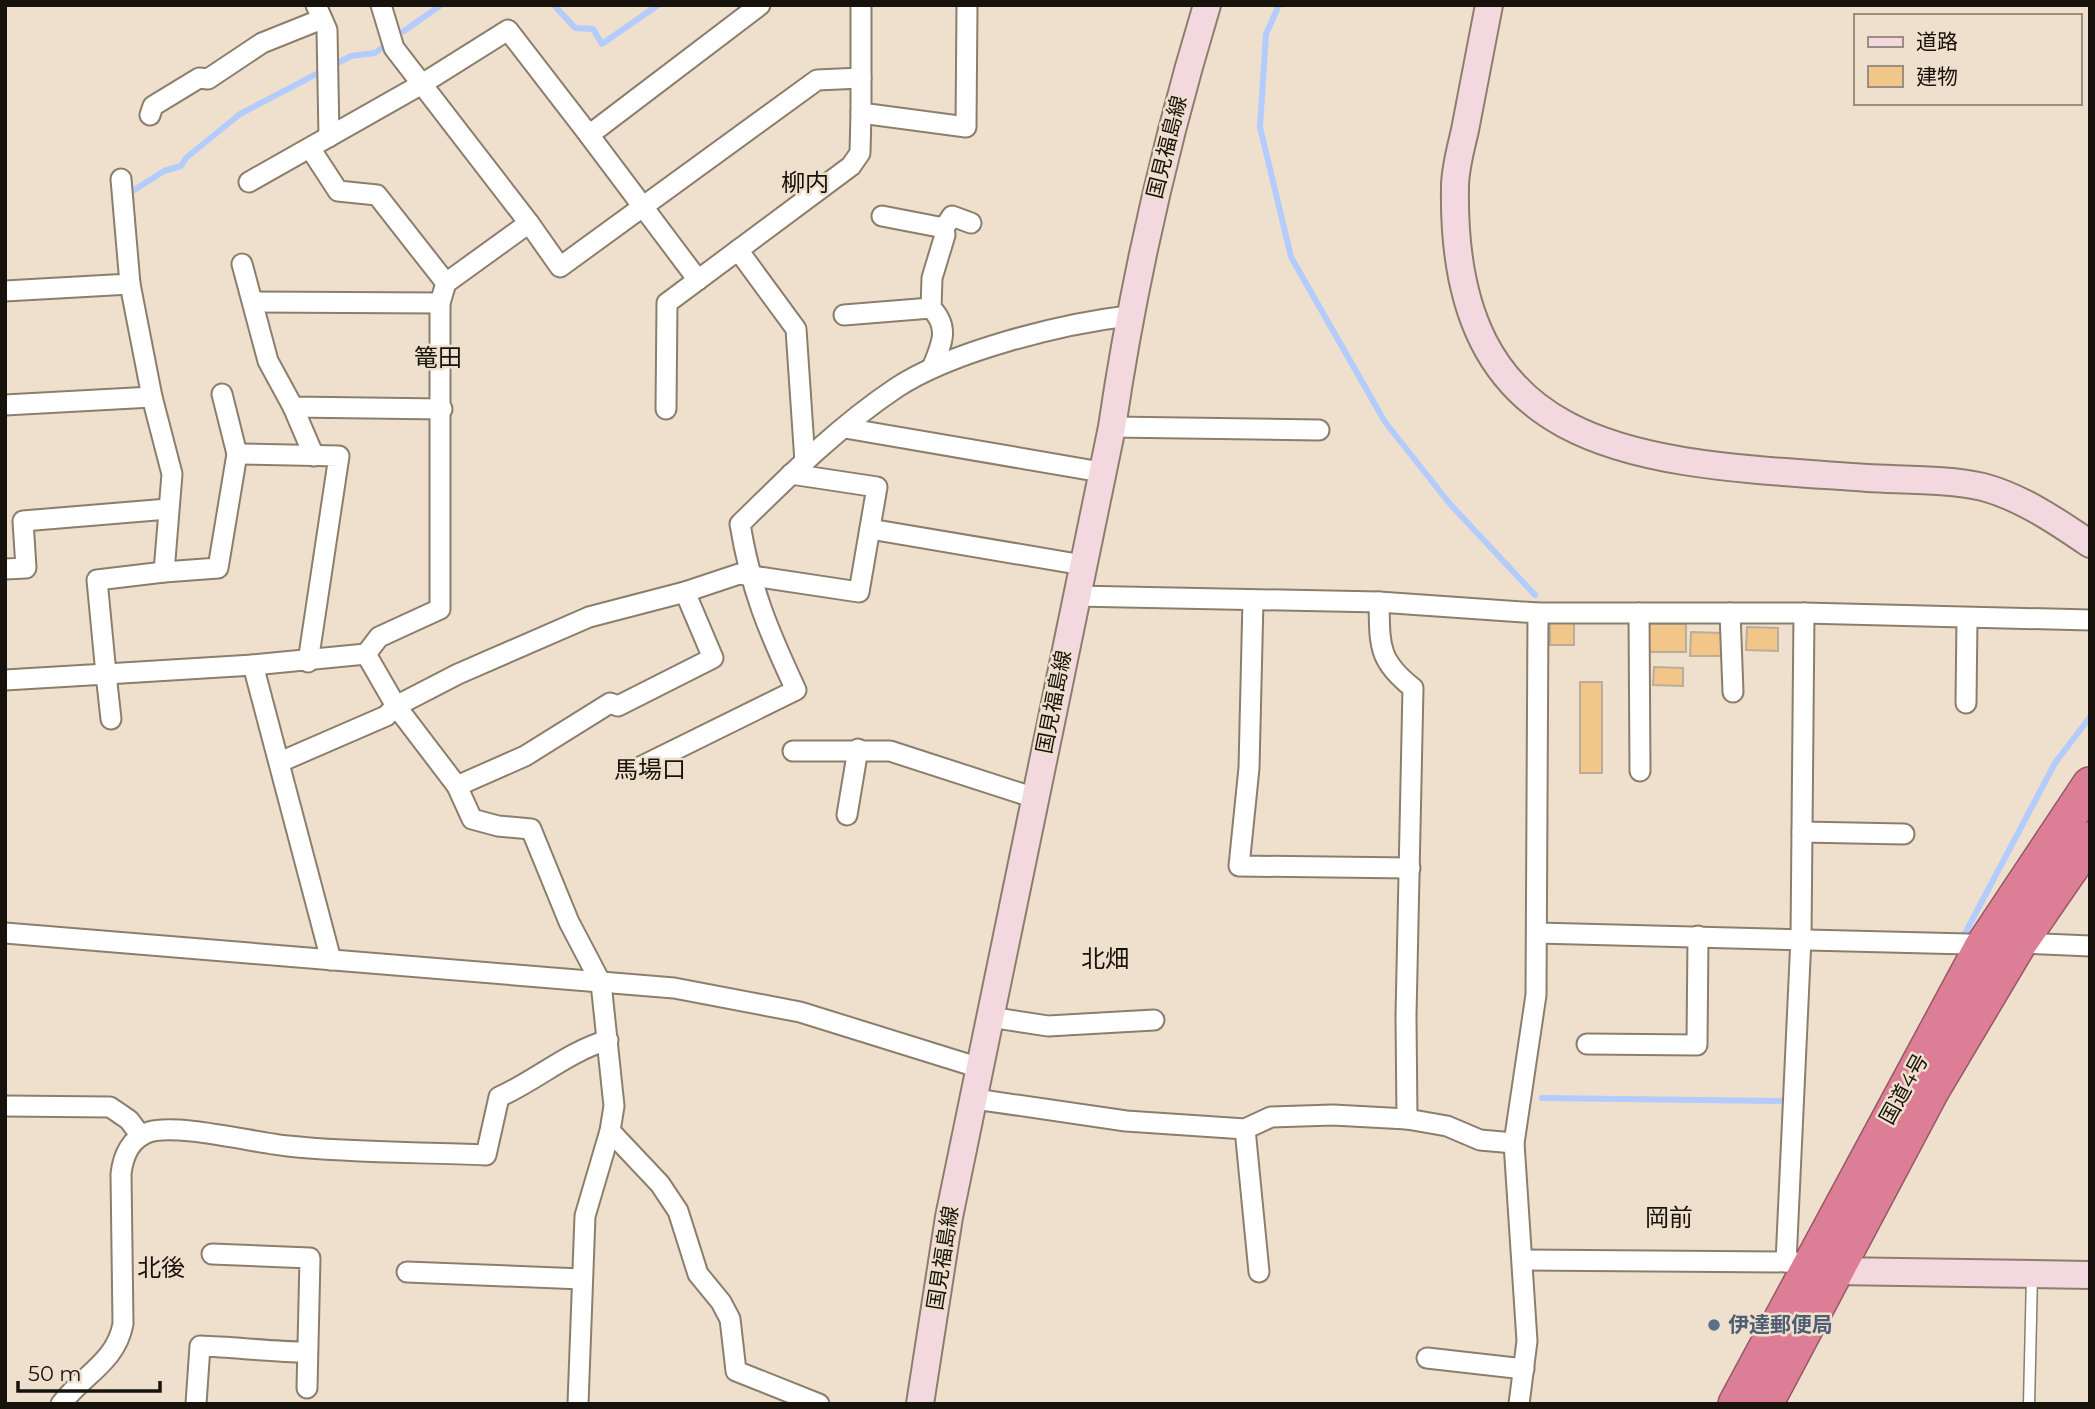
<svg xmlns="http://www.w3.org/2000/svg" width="2095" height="1409" font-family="Montserrat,'Noto Sans JP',sans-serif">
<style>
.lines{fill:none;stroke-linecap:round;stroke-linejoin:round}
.stream{stroke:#b3ccfd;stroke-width:6}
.building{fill:#f2c589;stroke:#bbad9a;stroke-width:2}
.lane-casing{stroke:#8b7e6c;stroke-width:13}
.street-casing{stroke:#8b7e6c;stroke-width:23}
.secondary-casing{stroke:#8b7e6c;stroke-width:30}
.highway-casing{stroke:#975865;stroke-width:38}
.lane{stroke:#fff;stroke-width:10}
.street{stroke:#fff;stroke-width:19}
.secondary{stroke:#f4d8e0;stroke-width:26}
.highway{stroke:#dc7e96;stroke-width:35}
.service-dot{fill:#5c6f8a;stroke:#efe0cd;stroke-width:2.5}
.labels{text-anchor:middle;stroke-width:5;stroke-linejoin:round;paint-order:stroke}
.street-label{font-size:21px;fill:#17120b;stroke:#efe0cd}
.service-label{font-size:21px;font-weight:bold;fill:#4e5e75;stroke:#efe0cd;text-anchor:start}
.quarter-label{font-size:24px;fill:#17120b;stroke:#efe0cd}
</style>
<rect width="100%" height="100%" fill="#efe0cd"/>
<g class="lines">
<g class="stream">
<polyline points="554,5 575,28 593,29 602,44 658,5"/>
<polyline points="1279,5 1266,34 1260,127 1291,257 1385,422 1450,504 1535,595"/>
<polyline points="404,31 441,5"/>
<polyline points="131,192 164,171 181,166 186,158 240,114 351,56 375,53 384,46"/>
<polyline points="1962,939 2055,763 2090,717"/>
<polyline points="1542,1098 1790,1101 1790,1098"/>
</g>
</g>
<g class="building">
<rect x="1550" y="622" width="24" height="23"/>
<rect x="1648" y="624" width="38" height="28"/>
<polygon points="1747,627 1778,628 1778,651 1746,650"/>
<polygon points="1691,632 1722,633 1721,656 1690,656"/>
<polygon points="1654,667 1683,668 1683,686 1653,685"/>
<rect x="1580" y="682" width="22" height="91"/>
</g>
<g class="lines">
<defs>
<polyline id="lane" points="2029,1404 2032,1275"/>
<g id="street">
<polyline points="316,5 327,30 329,137"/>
<polyline points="381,5 394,48 529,223 560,267 817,80 861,78 861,113 966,127 967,5"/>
<polyline points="861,5 861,78"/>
<polyline points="150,115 153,106 199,78 208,79 262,43 322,19"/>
<polyline points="589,135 698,280"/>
<polyline points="310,148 338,191 377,195 446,283"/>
<polyline points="249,182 422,84 508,30 589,135 760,5"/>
<path d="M 882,216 L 944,228 L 945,235 L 932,278 L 931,308 C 950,327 942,344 932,368"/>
<polyline points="529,223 446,283 440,303 440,609 379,637 366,654 396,706 457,786 472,819 498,826 531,829 569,922 601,983 614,1106 610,1131 585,1216 578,1404"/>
<polyline points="944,228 952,216 971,223"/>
<polyline points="738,250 796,329 805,462"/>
<polyline points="242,264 268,361 293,407 442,409"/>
<polyline points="130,284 152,397 172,474 164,572 97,580 106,674 253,665 331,960"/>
<polyline points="5,291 130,284 121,179"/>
<polyline points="253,302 440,303"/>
<polyline points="844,315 931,308"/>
<polyline points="5,405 152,397"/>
<polyline points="293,407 314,456"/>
<polyline points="666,409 667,303 851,166 860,153 861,113"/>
<polyline points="1112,427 1319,430"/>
<polyline points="845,428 1101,472"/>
<polyline points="237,454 339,456 308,662"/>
<polyline points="870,529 1083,565"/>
<polyline points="5,569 26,568 23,521 168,509"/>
<polyline points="164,572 218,568 237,454 222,394"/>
<polyline points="685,592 739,574 859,592 877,487 791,474"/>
<polyline points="1075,596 1379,602 1538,613 1804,613 2090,620"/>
<polyline points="1253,600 1249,768 1239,866 1410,868"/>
<path d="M 1379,602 C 1380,644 1377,660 1413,688 L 1406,1016 L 1407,1119"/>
<polyline points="1639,613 1640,771"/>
<polyline points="1730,613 1733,692"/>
<polyline points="253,665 366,654"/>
<polyline points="5,680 106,674 111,719"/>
<polyline points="1966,703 1967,619"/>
<polyline points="793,751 890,751 1035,798"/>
<polyline points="280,762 386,716 396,706 458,674 589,617 685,592 713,658 618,706 610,703 525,756 457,786"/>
<path d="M 642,766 L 796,690 C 768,630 751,590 740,524 C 789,476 839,426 896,388 C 952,351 1061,324 1128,316"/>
<polyline points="847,815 858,749"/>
<polyline points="1802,832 1904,834"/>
<polyline points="5,933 674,988 800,1012 980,1068"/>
<polyline points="1537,933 1968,944 1981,949"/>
<polyline points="2019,943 2090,946"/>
<polyline points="989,1017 1048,1026 1154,1020"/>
<polyline points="1587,1044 1697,1045 1698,936"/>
<polyline points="975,1099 1126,1121 1245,1129 1271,1117 1333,1115 1407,1119 1447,1126 1480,1140 1514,1143"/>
<polyline points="5,1106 110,1107 129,1120 141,1136"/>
<polyline points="1245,1129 1259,1272"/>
<polyline points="610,1131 660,1184 678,1211 698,1274 721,1302 730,1319 736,1371 819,1404"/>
<polyline points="212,1254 310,1258 307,1388"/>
<polyline points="1524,1260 1796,1262"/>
<polyline points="1786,1262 1801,938 1804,613"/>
<polyline points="407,1272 582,1279"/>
<polyline points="1427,1358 1524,1369"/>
<path d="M 61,1404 C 83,1375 116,1362 123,1324 L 121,1174 C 123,1156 131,1138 149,1132 C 177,1123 255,1143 288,1146 C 353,1153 421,1152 486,1155 L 499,1097 C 537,1080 567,1052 608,1040"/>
<path d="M 196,1404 L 200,1346 C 236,1347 271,1352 307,1352"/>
<polyline points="1519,1404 1527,1341 1514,1143 1536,995 1538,613"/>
</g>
<g id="secondary">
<path d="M 1489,5 C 1481,47 1473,88 1465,130 C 1461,148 1455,168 1455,187 C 1450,465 1650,462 1867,478 C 1901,480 1950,479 1983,487 C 2021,497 2058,522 2090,544"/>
<polyline points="1835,1271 2090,1275"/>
<path d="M 920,1404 L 949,1217 L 1112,427 C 1133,284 1165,144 1207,5"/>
</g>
<g id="highway">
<polyline points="1736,1404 1981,949 2090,785"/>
<polyline points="1765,1404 1931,1091 2019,943 2090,840"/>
</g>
</defs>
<use href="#lane" class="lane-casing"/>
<use href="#street" class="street-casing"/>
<use href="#secondary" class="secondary-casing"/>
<use href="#highway" class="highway-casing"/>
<use href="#lane" class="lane"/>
<use href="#street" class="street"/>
<use href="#secondary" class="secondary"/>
<use href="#highway" class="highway"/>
</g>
<circle class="service-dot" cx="1714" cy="1325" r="7"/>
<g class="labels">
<g class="street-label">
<text transform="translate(1167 147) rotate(-76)" y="7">国見福島線</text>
<text transform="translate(1054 702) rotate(-79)" y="7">国見福島線</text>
<text transform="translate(1904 1089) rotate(-61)" y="7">国道4号</text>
<text transform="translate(943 1258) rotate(-81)" y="7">国見福島線</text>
</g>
<g class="service-label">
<text x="1728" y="1332">伊達郵便局</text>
</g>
<g class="quarter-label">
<text x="805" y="191">柳内</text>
<text x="438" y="366">篭田</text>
<text x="650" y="778">馬場口</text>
<text x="1105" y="967">北畑</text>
<text x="1669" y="1226">岡前</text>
<text x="161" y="1276">北後</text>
</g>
</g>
<rect width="2095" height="1409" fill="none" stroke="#17120b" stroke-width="14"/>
<rect x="1854" y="14" width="228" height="91" fill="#efe0cd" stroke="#998e7f" stroke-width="2"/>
<rect x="1868" y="37" width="35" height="10" fill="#f4d8e0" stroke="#998e7f" stroke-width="2"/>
<text x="1916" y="49" font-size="21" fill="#17120b">道路</text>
<rect x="1868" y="66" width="35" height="21" fill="#f2c589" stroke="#998e7f" stroke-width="2"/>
<text x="1916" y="84" font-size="21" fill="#17120b">建物</text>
<path d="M18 1381v10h142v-10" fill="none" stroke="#17120b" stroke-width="3.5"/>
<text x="28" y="1381" font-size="21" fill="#17120b" stroke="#efe0cd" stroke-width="5" paint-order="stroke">50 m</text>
</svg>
